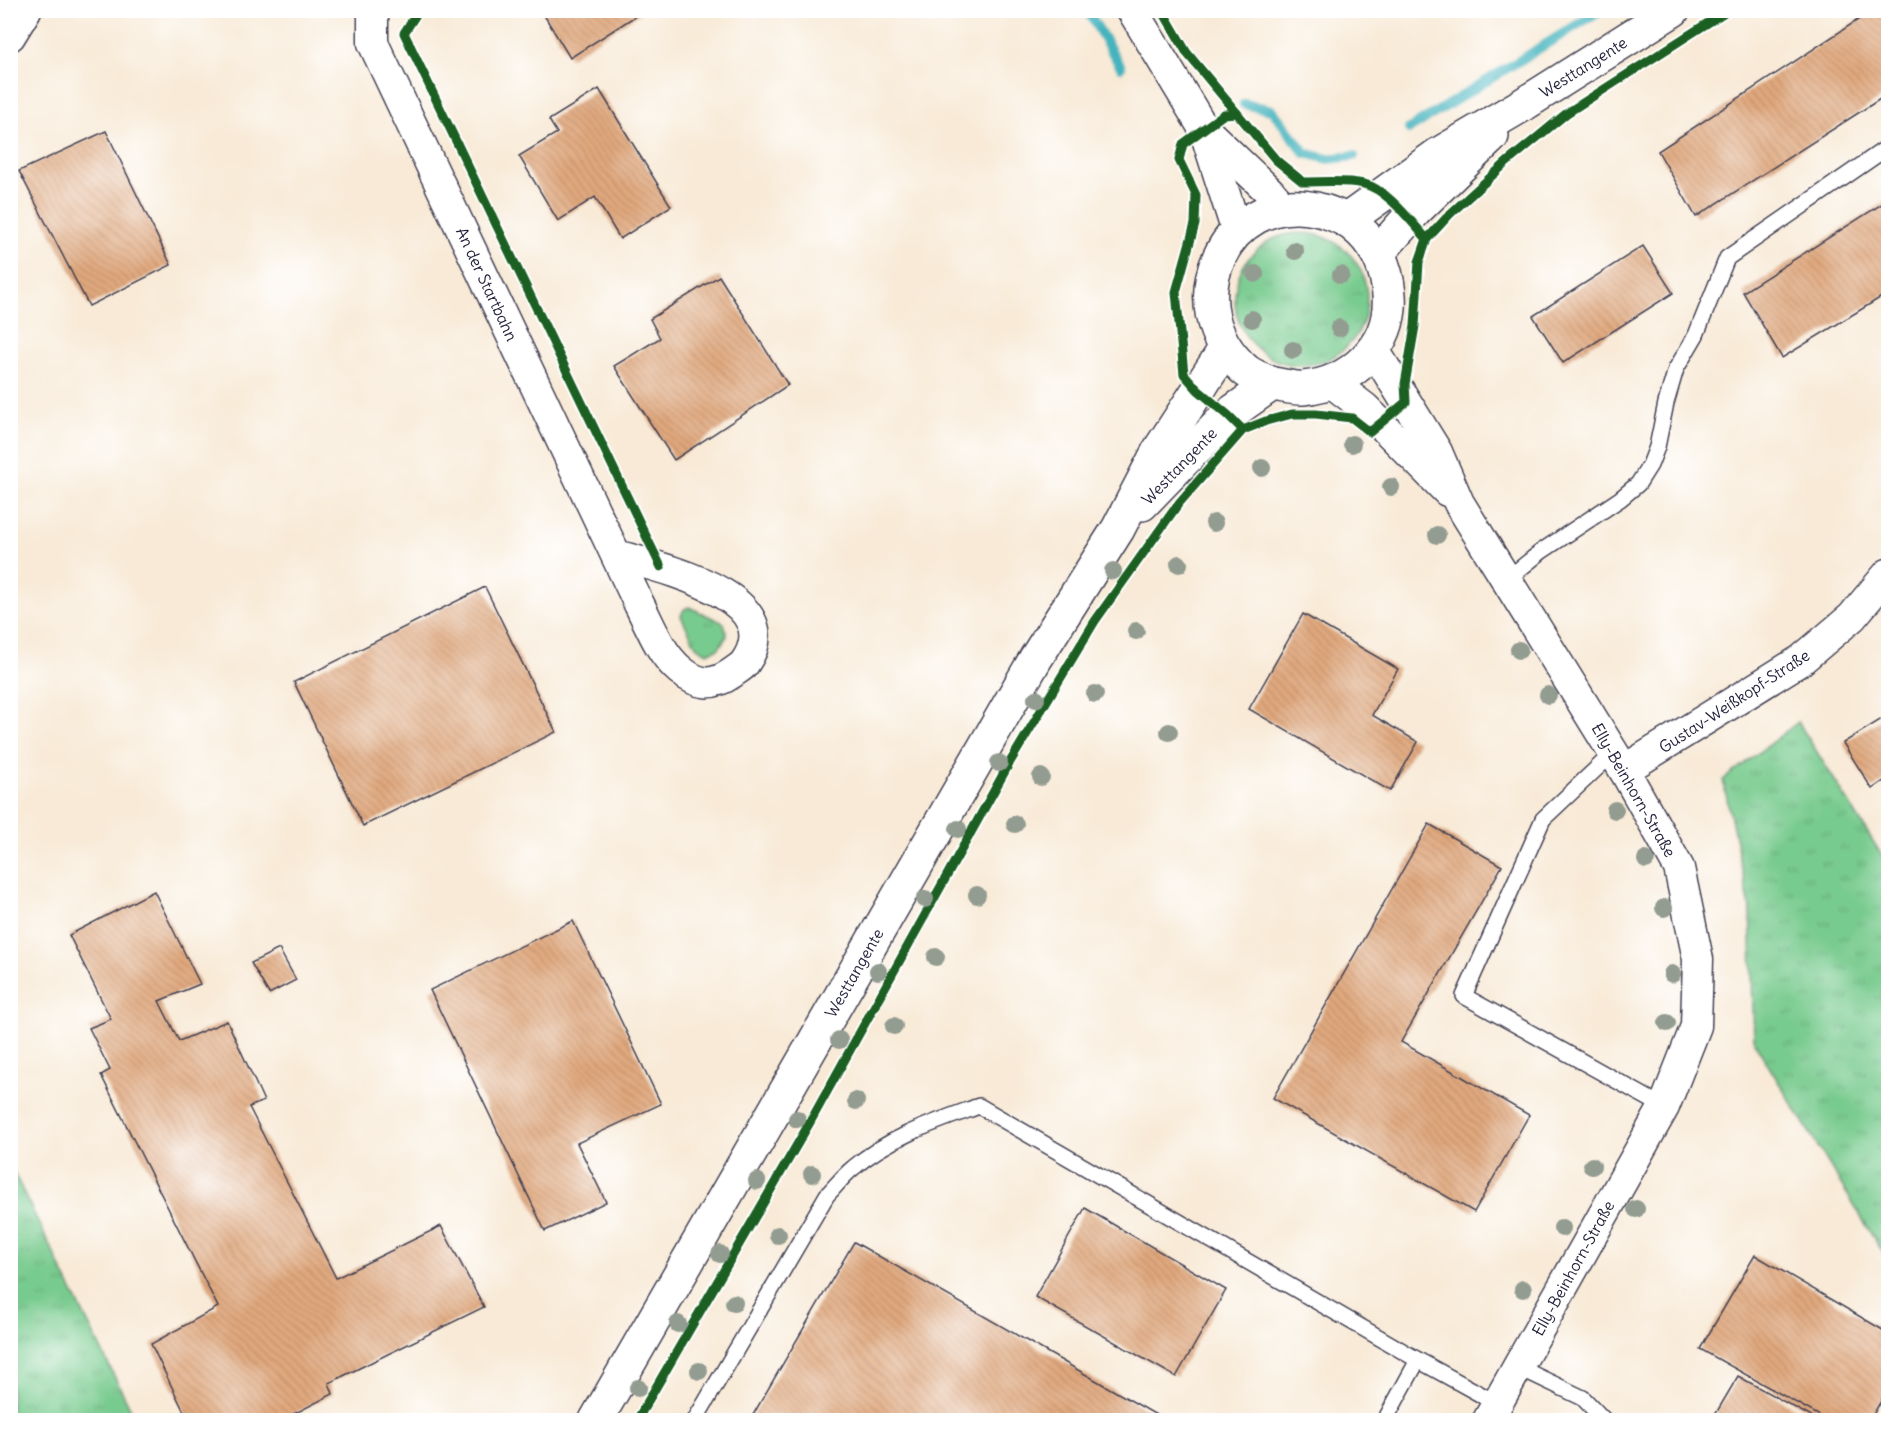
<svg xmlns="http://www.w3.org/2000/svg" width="1899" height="1431" font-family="Delius,sans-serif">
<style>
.grass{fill:url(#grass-tufts);stroke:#4d7664;stroke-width:1.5}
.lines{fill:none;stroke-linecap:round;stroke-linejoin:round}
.stream{stroke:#45b4be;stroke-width:10}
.building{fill:url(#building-back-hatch)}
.service-casing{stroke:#424052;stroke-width:18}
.minor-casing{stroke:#424052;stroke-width:33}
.tertiary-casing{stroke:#424052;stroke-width:36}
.service{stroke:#fff;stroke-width:15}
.minor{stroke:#fff;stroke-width:30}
.tertiary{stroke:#fff;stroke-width:33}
.cycleway-casing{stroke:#fff;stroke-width:13}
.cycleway{stroke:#1b5e20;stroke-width:9}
.tree{fill:#939c91}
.labels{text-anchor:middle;stroke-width:4.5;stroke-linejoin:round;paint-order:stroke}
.street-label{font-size:16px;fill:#22223b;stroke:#fff}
</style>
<defs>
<pattern id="grass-tufts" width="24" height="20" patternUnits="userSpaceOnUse" patternTransform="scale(1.5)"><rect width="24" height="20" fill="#78cb8e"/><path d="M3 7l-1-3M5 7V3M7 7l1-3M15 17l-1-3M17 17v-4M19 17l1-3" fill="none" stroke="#68ae7b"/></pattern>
<pattern id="building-back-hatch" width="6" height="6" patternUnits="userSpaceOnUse" patternTransform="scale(1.5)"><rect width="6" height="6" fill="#e0a87d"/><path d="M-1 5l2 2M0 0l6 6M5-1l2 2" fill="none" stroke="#c0906d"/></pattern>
</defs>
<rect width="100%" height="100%" fill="#fff"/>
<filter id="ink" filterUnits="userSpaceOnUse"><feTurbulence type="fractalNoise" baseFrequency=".0167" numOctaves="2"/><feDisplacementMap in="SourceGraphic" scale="12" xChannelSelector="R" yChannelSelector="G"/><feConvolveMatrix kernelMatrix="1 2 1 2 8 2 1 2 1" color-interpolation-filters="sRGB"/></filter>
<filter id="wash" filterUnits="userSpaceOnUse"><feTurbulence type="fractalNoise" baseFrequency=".008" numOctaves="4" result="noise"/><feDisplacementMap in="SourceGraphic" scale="24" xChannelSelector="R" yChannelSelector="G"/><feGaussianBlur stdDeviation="1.35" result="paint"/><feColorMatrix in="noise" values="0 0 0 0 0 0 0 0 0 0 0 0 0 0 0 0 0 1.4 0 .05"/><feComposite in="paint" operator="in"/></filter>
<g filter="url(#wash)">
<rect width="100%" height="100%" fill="#f8ead7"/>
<g class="grass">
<circle cx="1301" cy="299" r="66"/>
<polygon points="689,607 724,623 727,636 718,649 707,653 696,646 681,616 684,609"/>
<polygon points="1798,722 1888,865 1888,1261 1754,1042 1750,908 1723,780"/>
<polygon points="10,1167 11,1167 136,1420 11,1420"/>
</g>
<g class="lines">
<g class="stream">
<polyline points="1087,10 1121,67"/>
<polyline points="1244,104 1272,110 1305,153 1328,159 1354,156"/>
<polyline points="1409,129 1601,10"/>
</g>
</g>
<g id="blocks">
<g class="building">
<polygon points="541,10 645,10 570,58"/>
<polygon points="1873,10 1888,10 1888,94 1696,217 1658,151"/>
<polygon points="599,89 671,206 620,239 595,197 558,221 519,156 557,133 549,120"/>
<polygon points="106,131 171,265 89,306 19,171"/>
<polygon points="1888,200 1888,293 1782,358 1743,292"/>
<polygon points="1643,246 1673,293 1563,363 1533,316"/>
<polygon points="719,276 788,385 674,460 614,366 660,338 650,319"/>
<polygon points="485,587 556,732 363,826 294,682"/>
<polygon points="1303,614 1398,669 1372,715 1418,742 1390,791 1249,709"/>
<polygon points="1888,715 1888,778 1872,789 1843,743"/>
<polygon points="1429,824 1502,866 1401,1042 1529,1115 1474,1212 1273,1098"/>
<polygon points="154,891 200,984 159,1001 179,1041 227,1021 264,1101 249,1107 336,1278 441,1226 484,1307 329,1383 333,1394 282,1420 188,1420 151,1344 218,1307 101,1075 110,1070 89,1028 111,1019 69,935"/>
<polygon points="573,921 661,1104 577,1143 606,1202 545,1231 430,990"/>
<polygon points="279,949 296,980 269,994 251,963"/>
<polygon points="1085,1208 1226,1290 1176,1377 1035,1297"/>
<polygon points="854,1242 1057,1358 1165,1420 750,1420"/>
<polygon points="1755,1255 1888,1333 1888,1389 1870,1420 1827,1420 1700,1349"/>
<polygon points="1738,1376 1817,1420 1712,1420"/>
</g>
</g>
</g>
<g filter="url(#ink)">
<use href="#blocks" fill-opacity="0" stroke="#424052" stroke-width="1.5"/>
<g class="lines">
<defs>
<g id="service">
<polyline points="1506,580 1542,551 1620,499 1638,484 1650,465 1657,447 1666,403 1676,369 1696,335 1727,258 1888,147"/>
<polyline points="1613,753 1543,819 1464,996 1664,1107"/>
<polyline points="1518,1367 1583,1398 1604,1420"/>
<path d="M 695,1420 L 827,1195 C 836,1186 843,1176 853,1168 C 889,1137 935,1122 979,1106 L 1418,1360 L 1498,1404"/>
<polyline points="1385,1420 1418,1360"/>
</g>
<g id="minor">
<path d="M 373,10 L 373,43 C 446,198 519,353 593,507 C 608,539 624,572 639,604 C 651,627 660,653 680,670 C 698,685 712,687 732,673 C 736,670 741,667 744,664 C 793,596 657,567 616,555"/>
<polyline points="1132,10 1204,129 1237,232"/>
<polyline points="10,36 26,10"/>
<polyline points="1206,131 1270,192 1284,208"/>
<polyline points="1374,350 1437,452 1459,503 1624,770 1679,868 1698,959 1696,1026 1664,1107 1488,1420"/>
<polyline points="1331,382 1365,408 1447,491"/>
<polyline points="1624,770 1801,660 1852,617 1888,574"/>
</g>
<g id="tertiary">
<polyline points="1347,220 1439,154 1524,104 1673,10"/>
<polyline points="1378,253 1415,211 1492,136"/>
<path d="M 1142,504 L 1228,415 L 1272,384 C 1282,385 1294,389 1303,388 C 1351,384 1393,345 1389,295 C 1387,267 1376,243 1353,225 C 1342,217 1329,212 1316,209 C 1224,190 1173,306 1244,369 C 1251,376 1263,379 1272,384"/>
<polyline points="596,1420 1036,658 1118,529 1158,452 1225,349"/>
</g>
</defs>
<use href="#service" class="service-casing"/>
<use href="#minor" class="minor-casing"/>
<use href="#tertiary" class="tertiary-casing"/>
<use href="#service" class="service"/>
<use href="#minor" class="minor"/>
<use href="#tertiary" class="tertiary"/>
<defs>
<g id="cycleway">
<polyline points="419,10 404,33 661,567"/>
<path d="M 1162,10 L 1187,53 L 1276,160 L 1303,182 C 1323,182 1345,180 1364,184 C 1387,189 1412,223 1427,239"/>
<polyline points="1237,113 1224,114 1183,144 1179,160 1196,195 1195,224 1176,292 1184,374 1198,390 1228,415 1243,430"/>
<polyline points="637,1420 809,1124 1010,762 1095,621 1179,503 1243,430 1266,421 1292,414 1316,414 1352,418 1370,432 1406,402 1405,384 1415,326 1419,262 1427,239 1450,214 1506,163 1567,113 1728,10"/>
</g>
</defs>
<use href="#cycleway" class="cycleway-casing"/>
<use href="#cycleway" class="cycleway"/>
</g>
<g class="tree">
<circle cx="1295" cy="251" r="9"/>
<circle cx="1255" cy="274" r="9"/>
<circle cx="1341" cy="275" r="9"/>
<circle cx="1252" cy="319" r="9"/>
<circle cx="1339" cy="328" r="9"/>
<circle cx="1293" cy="350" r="9"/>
<circle cx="1352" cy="444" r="9"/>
<circle cx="1262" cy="468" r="9"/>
<circle cx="1391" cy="487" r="9"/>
<circle cx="1214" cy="523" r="9"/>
<circle cx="1437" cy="535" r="9"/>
<circle cx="1179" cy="564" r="9"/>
<circle cx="1113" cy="571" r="9"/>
<circle cx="1136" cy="631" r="9"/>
<circle cx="1519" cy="650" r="9"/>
<circle cx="1095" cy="694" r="9"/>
<circle cx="1548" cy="695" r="9"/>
<circle cx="1036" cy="699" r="9"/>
<circle cx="1169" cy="732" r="9"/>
<circle cx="999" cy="763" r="9"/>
<circle cx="1041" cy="777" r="9"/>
<circle cx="1615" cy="810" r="9"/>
<circle cx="1015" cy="824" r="9"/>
<circle cx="958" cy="829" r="9"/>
<circle cx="1646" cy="860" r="9"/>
<circle cx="977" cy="895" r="9"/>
<circle cx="925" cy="899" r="9"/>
<circle cx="1664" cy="908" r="9"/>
<circle cx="936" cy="957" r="9"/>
<circle cx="878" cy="971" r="9"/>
<circle cx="1672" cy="974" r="9"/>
<circle cx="1667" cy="1023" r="9"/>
<circle cx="894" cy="1026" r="9"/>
<circle cx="839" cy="1040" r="9"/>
<circle cx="856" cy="1101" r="9"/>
<circle cx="797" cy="1119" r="9"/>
<circle cx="1592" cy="1166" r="9"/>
<circle cx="812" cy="1174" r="9"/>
<circle cx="757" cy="1181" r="9"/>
<circle cx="1636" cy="1209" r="9"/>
<circle cx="1562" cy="1228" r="9"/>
<circle cx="778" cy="1235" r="9"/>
<circle cx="720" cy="1254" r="9"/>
<circle cx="1523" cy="1289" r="9"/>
<circle cx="734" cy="1303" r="9"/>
<circle cx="678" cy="1324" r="9"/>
<circle cx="699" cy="1371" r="9"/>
<circle cx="638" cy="1388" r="9"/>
</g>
</g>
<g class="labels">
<g class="street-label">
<text transform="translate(1583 67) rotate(-32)" y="6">Westtangente</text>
<text transform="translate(487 284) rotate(65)" y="6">An der Startbahn</text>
<text transform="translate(1179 466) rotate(-46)" y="6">Westtangente</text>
<text transform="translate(1734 701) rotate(-33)" y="6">Gustav-Weißkopf-Straße</text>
<text transform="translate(1634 790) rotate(60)" y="6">Elly-Beinhorn-Straße</text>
<text transform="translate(854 973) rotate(-60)" y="6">Westtangente</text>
<text transform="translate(1573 1268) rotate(-61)" y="6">Elly-Beinhorn-Straße</text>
</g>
</g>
<rect width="1899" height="1431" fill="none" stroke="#fff" stroke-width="36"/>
</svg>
